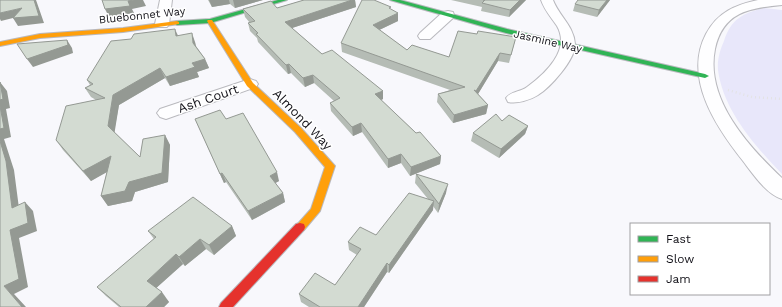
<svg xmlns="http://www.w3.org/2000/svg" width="782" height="307" font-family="'Work Sans',sans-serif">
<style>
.green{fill:#e8e7fa}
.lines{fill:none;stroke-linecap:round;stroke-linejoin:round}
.street-casing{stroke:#b9b9be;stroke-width:2}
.fast-casing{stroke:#b9b9be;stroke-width:2}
.slow-casing{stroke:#b9b9be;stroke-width:2}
.jam-casing{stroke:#b9b9be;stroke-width:2}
.path{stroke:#e3e3e4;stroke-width:2.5;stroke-dasharray:1 3;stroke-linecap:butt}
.street{fill:#fefeff;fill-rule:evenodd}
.fast{fill:#30b455;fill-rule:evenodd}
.slow{fill:#ff9f0a;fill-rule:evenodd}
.jam{fill:#e5322d;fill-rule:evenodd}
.wall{fill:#b5bcb5}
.shaded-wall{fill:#949993}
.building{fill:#d3dbd2;stroke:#949993}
.labels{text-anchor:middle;stroke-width:3;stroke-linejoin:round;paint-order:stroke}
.far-street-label{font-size:11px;fill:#111017;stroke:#fff}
.street-label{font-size:13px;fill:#111017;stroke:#fff}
</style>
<rect width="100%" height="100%" fill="#f8f8fc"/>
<path class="green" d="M 764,8 L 782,10 L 782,174 C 755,146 723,110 718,70 C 717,60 720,50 724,41 C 731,19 743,13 764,8 Z"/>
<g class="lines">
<defs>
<g id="street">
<polygon points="160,0 172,0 169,24 167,27 157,27 155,24"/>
<path d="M 541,0 L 553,0 C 559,16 574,26 575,44 C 576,59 550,88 538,95 C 530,100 517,104 508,102 L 506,98 C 511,91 521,92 527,87 C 545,74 571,50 557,26 C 551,17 545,11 541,0 Z"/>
<path d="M 758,0 L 782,0 L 782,5 C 749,8 723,12 715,49 C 705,99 748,146 782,178 L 782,199 C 766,194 753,174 743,161 C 716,127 683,78 706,34 C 718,12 735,5 758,0 Z"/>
<polygon points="448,11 453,12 454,15 453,18 430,39 420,39 418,36 420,33 443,12"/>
<polygon points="250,79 256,81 258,84 256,87 166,119 160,117 157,113 160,109"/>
</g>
<g id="fast">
<polygon points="278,0 287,0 210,23 177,25 174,23 177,21 210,19"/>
<polygon points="390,0 400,0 507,29 705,74 709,76 705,78 506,33"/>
</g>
<g id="slow">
<polygon points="208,20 212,20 253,83 301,128 335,166 320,211 304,230 300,231 296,230 295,227 311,209 325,167 295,132 247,86 207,21"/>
<polygon points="177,21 179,22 179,24 123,32 40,38 0,46 0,42 40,34 123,28"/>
</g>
<polygon id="jam" points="300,223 304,224 305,227 304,230 233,307 219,307 221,303 296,224"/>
</defs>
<use href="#street" class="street-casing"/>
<use href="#fast" class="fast-casing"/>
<use href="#slow" class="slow-casing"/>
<use href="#jam" class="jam-casing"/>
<polyline class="path" points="728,90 752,97 782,99"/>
<use href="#street" class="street"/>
<use href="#fast" class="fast"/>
<use href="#slow" class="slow"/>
<use href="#jam" class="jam"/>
</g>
<g class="wall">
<polygon points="208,0 263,0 235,8 230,4 212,7"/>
<polygon points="304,0 355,0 356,7 292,28 322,54 383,91 383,99 381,100 441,156 440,164 410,176 401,163 388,168 362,132 353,136 331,111 330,103 334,101 314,83 305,87 291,73 288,74 258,42 257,38 250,31 248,23 250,23 245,17 243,9 277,8"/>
<polygon points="451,0 526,0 509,17 481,11 482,7"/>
<polygon points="610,0 597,17 573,11 575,4"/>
<polygon points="391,10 398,13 398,21 379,30 407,50 449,57 477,34 516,37 509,63 498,61 478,94 488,105 486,114 453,123 437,102 438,94 450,90 342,52 341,43"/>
<polygon points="178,36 195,42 196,46 205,59 209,68 197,72 199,77 170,86 165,78 119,105 114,132 140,157 165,135 170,145 168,182 135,192 132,201 108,206 101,196 107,171 91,181 63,150 56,140 96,100 91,97 85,88 90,85 87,80"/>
<polygon points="195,119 226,119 279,181 275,183 283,193 285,202 252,220 226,182 224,183"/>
<polygon points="502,121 528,126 525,134 499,158 471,141 473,133"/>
<polygon points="416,174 446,193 438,213 433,206 433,210 389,273 387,272 364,307 309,307 301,302 299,294 335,285 357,255 349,250 348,242 376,235 428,199 415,183"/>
<polygon points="232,226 236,236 214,255 206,249 185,266 183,264 156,288 169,302 164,307 119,307 106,296 97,287 154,239 148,231"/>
</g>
<g class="shaded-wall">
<polygon points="34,0 36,0 44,23 18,26 13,18 1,21 0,19 0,13 22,8"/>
<polygon points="134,0 143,0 146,6 132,9 134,13 109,17 105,9 128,1"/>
<polygon points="209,0 229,0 230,4 212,7"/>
<polygon points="233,0 263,0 235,8"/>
<polygon points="352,0 355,0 356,7 286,30 285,22"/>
<polygon points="520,0 526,0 509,17 510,10"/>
<polygon points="607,0 610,0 597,17 599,10"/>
<polygon points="398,13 398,21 373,33 373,25"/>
<polygon points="175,29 179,38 176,36"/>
<polygon points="192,33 195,42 197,52 193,43"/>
<polygon points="67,40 72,48 73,53 33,67 27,59"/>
<polygon points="500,53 498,61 475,99 476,91"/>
<polygon points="205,59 209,68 197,72 199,77 170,86 166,77 192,63"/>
<polygon points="289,64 291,73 288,74 286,65"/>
<polygon points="160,68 165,78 119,105 114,136 108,126 113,95"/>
<polygon points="313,75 314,83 305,87 303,78"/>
<polygon points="0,82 7,91 10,108 6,109 11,137 4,139 14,170 20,216 12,208 0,141"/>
<polygon points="383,91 383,99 375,103 375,94"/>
<polygon points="488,105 486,114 453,123 454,115"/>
<polygon points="361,123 362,132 353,136 352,127"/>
<polygon points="528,126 525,134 499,158 501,149"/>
<polygon points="165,135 170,145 168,182 135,192 132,201 108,206 101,196"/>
<polygon points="401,154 401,163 388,168 388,159"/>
<polygon points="111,156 118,166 91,181 83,171"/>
<polygon points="441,156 440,164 410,176 411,167"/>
<polygon points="277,172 279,181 272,185 270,176"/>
<polygon points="222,173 226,182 224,183 220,174"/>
<polygon points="448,184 446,193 438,213 439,204"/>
<polygon points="283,193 285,202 252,220 248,211"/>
<polygon points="434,201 433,210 389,273 389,265"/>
<polygon points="25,202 33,211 37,231 19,238 28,287 14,294 26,307 22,307 4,286 10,230"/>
<polygon points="232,226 236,236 214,255 209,245"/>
<polygon points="200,239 206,249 185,266 179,257"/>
<polygon points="176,254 183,264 154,290 147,281"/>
<polygon points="387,263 387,272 364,307 358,307"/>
<polygon points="162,292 169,302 164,307 146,307"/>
</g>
<g class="building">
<polygon points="0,0 34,0 39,16 13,18 22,8 0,13"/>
<polygon points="102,0 134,0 128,1 130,6 105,9"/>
<polygon points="304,0 352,0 285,22 322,54 332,50 383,91 375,94 416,133 420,132 441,156 411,167 401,154 388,159 361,123 352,127 330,103 340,98 313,75 303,78 289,64 286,65 256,34 258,33 248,23 255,21 243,9 271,1 277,8"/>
<polygon points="362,0 374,0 391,7 389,8 398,13 373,25 407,50 412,45 449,57 458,31 477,34 478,31 516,37 511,55 500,53 476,91 474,90 488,105 454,115 438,94 465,87 341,43"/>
<polygon points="483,0 520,0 510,10 482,3 485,0"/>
<polygon points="578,0 607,0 599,10 575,4"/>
<polygon points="175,29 176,36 192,33 193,43 205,59 192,63 195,67 166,77 160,68 113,95 108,126 140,157 143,139 165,135 162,173 129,182 125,191 101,196 111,156 83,171 56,140 66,106 105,98 85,88 93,84 87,80 111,41 131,39 134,34"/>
<polygon points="67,40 68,45 27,59 17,44"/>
<polygon points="0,82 3,99 0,100"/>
<polygon points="0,106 4,128 0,129"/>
<polygon points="220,110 226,119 243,113 277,172 270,176 283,193 248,211 222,173 220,174 195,119"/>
<polygon points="496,114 502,121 509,115 528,126 501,149 473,133"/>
<polygon points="0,141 6,161 12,208 25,202 28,223 10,230 19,279 4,286 22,307 0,307"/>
<polygon points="416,174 448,184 439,204"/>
<polygon points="409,193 434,201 389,265 387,263 358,307 320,307 299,294 315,273 335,285 361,249 348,242 360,227 376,235"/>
<polygon points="193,197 232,226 209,245 200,239 179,257 176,254 147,281 162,292 146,307 121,307 97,287 156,237 148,231"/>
</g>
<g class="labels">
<g class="far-street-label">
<text transform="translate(142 15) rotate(-6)" y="4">Bluebonnet Way</text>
<text transform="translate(548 41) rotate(13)" y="4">Jasmine Way</text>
</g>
<g class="street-label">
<text transform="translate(208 98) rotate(-19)" y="5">Ash Court</text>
<text transform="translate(303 119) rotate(46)" y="5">Almond Way</text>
</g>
</g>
<rect x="630" y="223" width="140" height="72" fill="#ffffff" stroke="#a09fa2"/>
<rect x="638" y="236" width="20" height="6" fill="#30b455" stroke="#a09fa2"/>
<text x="666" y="243" font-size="12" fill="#111017">Fast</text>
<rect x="638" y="256" width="20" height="6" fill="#ff9f0a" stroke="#a09fa2"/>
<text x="666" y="263" font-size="12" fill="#111017">Slow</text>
<rect x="638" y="276" width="20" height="6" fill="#e5322d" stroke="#a09fa2"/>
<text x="666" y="283" font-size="12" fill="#111017">Jam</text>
</svg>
